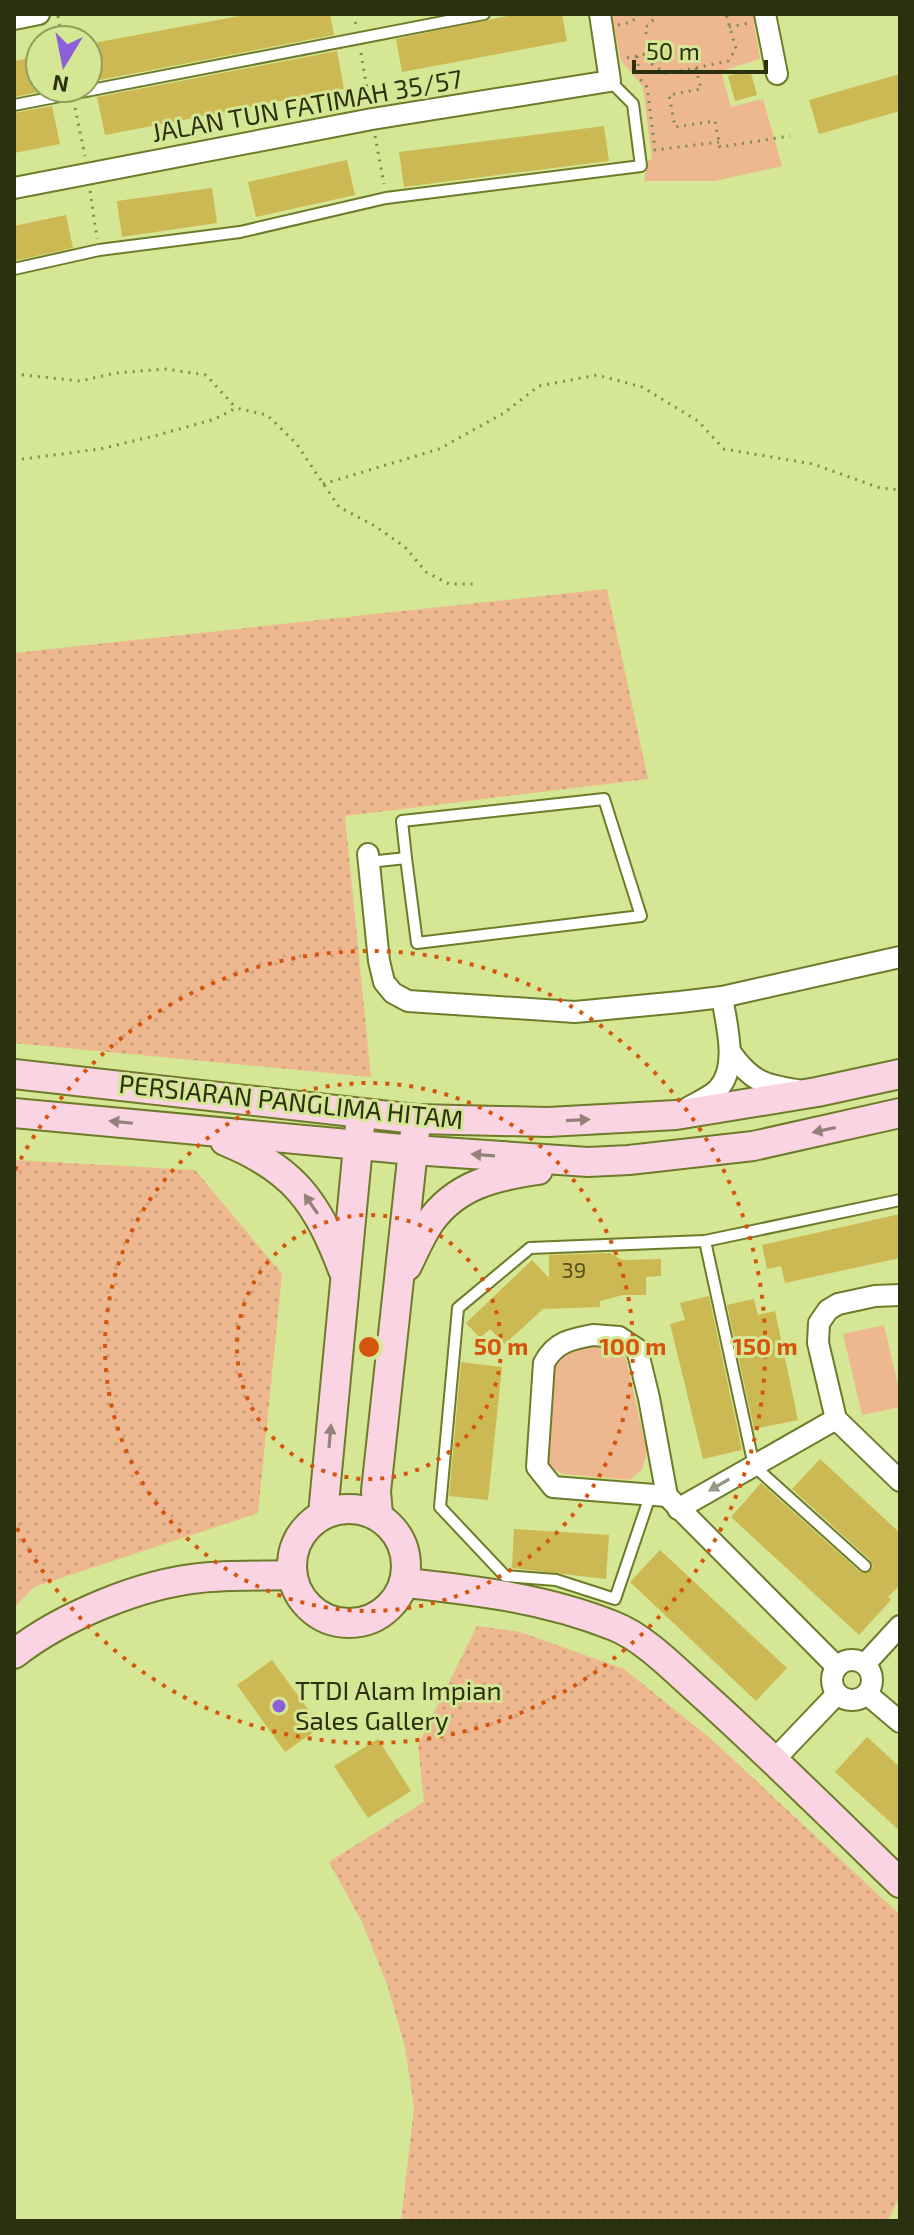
<svg xmlns="http://www.w3.org/2000/svg" width="914" height="2235" font-family="'Exo 2',sans-serif">
<style>
.grass{fill:url(#grass-dots)}
.green{fill:#edb890}
.building{fill:#cdb954}
.lines{fill:none;stroke-linecap:round;stroke-linejoin:round}
.lane-casing{stroke:#6e7b2a;stroke-width:14}
.street-casing{stroke:#6e7b2a;stroke-width:24}
.secondary-casing{stroke:#6e7b2a;stroke-width:32}
.path{stroke:#7e8a50;stroke-width:3;stroke-dasharray:2 6;stroke-linecap:butt}
.lane{stroke:#fff;stroke-width:10}
.street{stroke:#fff;stroke-width:20}
.secondary{stroke:#fbd4e3;stroke-width:28}
.oneway{fill:#938279}
.oneway2{fill:#959887}
.ring{fill:none;stroke:#d5550c;stroke-width:4;stroke-dasharray:4 8}
.poi-dot{fill:#8d5fd9;stroke:#d5e694;stroke-width:3}
.labels{text-anchor:middle;stroke-width:6;stroke-linejoin:round;paint-order:stroke}
.number-label{font-size:22px;fill:#545320}
.street-label{font-size:26px;fill:#2b310f;stroke:#d5e694}
.poi-label{font-size:26px;fill:#2b310f;stroke:#d5e694;text-anchor:start}
.centre{fill:#d5550c;stroke:#d5e694;stroke-width:4}
.ring-label{font-size:24px;text-anchor:middle;font-weight:bold;fill:#d5550c;stroke:#d5e694;stroke-width:6;stroke-linejoin:round;paint-order:stroke}
</style>
<defs>
<pattern id="grass-dots" width="8" height="8" patternUnits="userSpaceOnUse" patternTransform="scale(2)"><rect width="8" height="8" fill="#edb890"/><path d="M2 2h.1M6 6h.1" fill="none" stroke="#cb9f7b" stroke-width="1.8" stroke-linecap="round"/></pattern>
</defs>
<rect width="100%" height="100%" fill="#d5e694"/>
<g class="grass">
<polygon points="607,589 648,779 345,816 371,1077 14,1043 14,653"/>
<polygon points="14,1160 195,1170 282,1274 258,1513 34,1587 14,1608"/>
<polygon points="477,1626 520,1632 624,1669 710,1738 900,1915 900,2195 888,2221 401,2221 414,2108 405,2047 387,1984 362,1922 329,1862 424,1802 418,1745"/>
</g>
<g class="green">
<polygon points="611,14 762,14 759,22 754,25 760,59 721,71 731,107 763,99 782,166 715,181 644,181 648,161 652,159 643,87 621,60"/>
<polygon points="884,1325 900,1394 900,1407 862,1415 843,1334"/>
<path d="M 595,1345 L 620,1350 L 626,1359 L 647,1452 L 642,1470 L 630,1480 L 563,1474 L 547,1466 L 543,1454 C 545,1436 545,1379 552,1366 C 561,1350 579,1346 595,1345 Z"/>
</g>
<g class="building">
<polygon points="250,14 330,14 334,35 94,81 88,44"/>
<polygon points="517,14 562,14 567,41 402,72 396,39"/>
<polygon points="337,51 344,89 105,135 97,97"/>
<polygon points="40,56 40,88 48,88 48,90 14,97 14,61"/>
<polygon points="750,70 757,95 735,101 728,76"/>
<polygon points="900,74 900,111 819,134 809,100"/>
<polygon points="52,106 60,144 14,153 14,113"/>
<polygon points="604,126 609,161 404,187 399,152"/>
<polygon points="347,160 355,195 256,217 248,182"/>
<polygon points="212,188 217,223 122,237 117,201"/>
<polygon points="66,215 73,248 14,261 14,226"/>
<polygon points="900,1214 900,1258 785,1283 781,1266 767,1269 762,1245"/>
<polygon points="610,1253 622,1260 661,1259 661,1276 646,1277 646,1295 623,1295 600,1301 600,1307 543,1309 505,1344 490,1329 480,1338 466,1323 532,1260 549,1278 549,1255"/>
<polygon points="709,1296 742,1450 703,1459 670,1324 685,1320 680,1303"/>
<polygon points="754,1299 758,1315 775,1311 798,1420 754,1429 727,1305"/>
<polygon points="461,1362 502,1367 488,1500 449,1496"/>
<polygon points="820,1459 900,1533 900,1585 888,1597 891,1600 859,1635 731,1517 761,1483 860,1572 868,1573 873,1567 870,1560 792,1489"/>
<polygon points="514,1529 609,1535 606,1579 512,1568"/>
<polygon points="660,1550 787,1668 756,1701 630,1582"/>
<polygon points="272,1660 321,1727 285,1752 237,1685"/>
<polygon points="867,1737 900,1767 900,1831 835,1772"/>
<polygon points="378,1739 411,1791 368,1818 334,1766"/>
</g>
<g class="lines">
<defs>
<g id="lane">
<polyline points="14,105 484,14"/>
<polyline points="14,269 99,250 240,232 386,198 641,166 633,104 610,81"/>
<polyline points="369,862 406,858 402,821 604,799 641,916 417,943 406,858"/>
<polyline points="705,1241 754,1466 865,1566"/>
<polyline points="650,1496 615,1599 556,1580 505,1576 440,1507 458,1308 530,1248 705,1241 900,1200"/>
</g>
<g id="street">
<polyline points="765,14 777,74"/>
<polyline points="14,19 39,14"/>
<polyline points="14,188 372,119 610,81 600,14"/>
<polyline points="368,854 379,961 384,982 393,993 408,1001 575,1012 680,1002 722,997 900,957"/>
<path d="M 731,1053 C 751,1081 764,1085 797,1090"/>
<path d="M 686,1109 C 695,1103 711,1097 718,1089 C 739,1067 726,1023 722,997"/>
<polyline points="900,1295 875,1296 838,1304 828,1310 819,1323 818,1343 836,1419 900,1481"/>
<path d="M 593,1335 L 619,1337 L 637,1349 L 649,1398 L 667,1496 L 553,1487 L 537,1467 L 544,1363 C 555,1342 571,1339 593,1335 Z"/>
<polyline points="667,1496 837,1667"/>
<polyline points="678,1509 836,1419"/>
<circle cx="852" cy="1680" r="20"/>
<polyline points="865,1664 900,1626"/>
<polyline points="867,1694 900,1722"/>
<polyline points="775,1759 837,1694"/>
</g>
<g id="secondary">
<polyline points="14,1074 416,1119 548,1122 676,1115 817,1092 900,1074"/>
<polyline points="14,1113 413,1150 588,1162 629,1160 753,1146 900,1113"/>
<path d="M 225,1141 C 294,1169 317,1202 343,1270"/>
<path d="M 407,1266 C 414,1252 421,1235 430,1222 C 456,1185 495,1176 538,1170"/>
<circle cx="349" cy="1566" r="57"/>
<polyline points="323,1514 360,1125"/>
<polyline points="378,1515 376,1491 415,1132"/>
<path d="M 405,1583 C 476,1590 547,1599 614,1626 C 645,1638 676,1671 701,1693 C 769,1754 834,1819 900,1883"/>
<path d="M 14,1654 C 61,1617 140,1584 200,1578 C 230,1575 261,1576 292,1575"/>
</g>
</defs>
<use href="#lane" class="lane-casing"/>
<use href="#street" class="street-casing"/>
<use href="#secondary" class="secondary-casing"/>
<g class="path">
<polyline points="354,14 356,26"/>
<polyline points="659,14 645,28 652,64 667,74 728,61 736,49 726,14"/>
<polyline points="58,16 62,40"/>
<polyline points="618,25 632,22 638,14"/>
<polyline points="729,27 749,23"/>
<polyline points="361,53 369,101"/>
<polyline points="637,56 640,79 647,87 655,150 719,142"/>
<polyline points="627,58 650,53"/>
<polyline points="696,68 701,89 669,95 675,127 715,121 720,147 790,136"/>
<polyline points="75,108 85,156"/>
<polyline points="375,136 384,184"/>
<polyline points="90,191 97,239"/>
<polyline points="14,374 80,381 116,373 165,369 206,375 236,408"/>
<polyline points="14,460 100,449 158,435 215,419 236,408 267,415 296,443 339,507 375,526 405,547 426,572 449,584 476,584"/>
<polyline points="323,484 439,449 504,413 539,386 597,375 642,387 698,421 724,449 813,464 880,488 900,490"/>
</g>
<use href="#lane" class="lane"/>
<use href="#street" class="street"/>
<use href="#secondary" class="secondary"/>
</g>
<defs><path id="oneway-solid" d="M-6-.8H1V-3.2L6.5 0L1 3.2V.8H-6Z" transform="scale(2)"/></defs>
<g class="oneway">
<use href="#oneway-solid" transform="translate(578 1120) rotate(-3)"/>
<use href="#oneway-solid" transform="translate(121 1122) rotate(-174)"/>
<use href="#oneway-solid" transform="translate(824 1130) rotate(168)"/>
<use href="#oneway-solid" transform="translate(483 1155) rotate(-176)"/>
<use href="#oneway-solid" transform="translate(311 1204) rotate(-124)"/>
<use href="#oneway-solid" transform="translate(330 1436) rotate(-85)"/>
</g>
<use class="oneway2" href="#oneway-solid" transform="translate(719 1485) rotate(150)"/>
<g class="ring">
<circle cx="369" cy="1347" r="132"/>
<circle cx="369" cy="1347" r="264"/>
<path d="M15 1170A396 396 0 1 1 15 1524"/>
</g>
<circle class="poi-dot" cx="279" cy="1706" r="8"/>
<g class="labels">
<g class="number-label">
<text x="574" y="1278">39</text>
</g>
<g class="street-label">
<text transform="translate(307 106) rotate(-10)" y="9">JALAN TUN FATIMAH 35/57</text>
<text transform="translate(291 1102) rotate(6)" y="9">PERSIARAN PANGLIMA HITAM</text>
</g>
<g class="poi-label">
<text x="295" y="1700">TTDI Alam Impian<tspan x="295" dy="30">Sales Gallery</tspan></text>
</g>
</g>
<circle cx="369" cy="1347" r="12" class="centre"/>
<g class="ring-label">
<text x="501" y="1355">50 m</text>
<text x="633" y="1355">100 m</text>
<text x="765" y="1355">150 m</text>
</g>
<rect width="914" height="2235" fill="none" stroke="#2b310f" stroke-width="32"/>
<g transform="translate(64 64) rotate(190)"><circle r="38" fill="#d5e694" stroke="#919e5f" stroke-width="2"/>
<path d="M0-6L14 30L0 20L-14 30Z" fill="#8d5fd9"/>
<text y="-12" font-size="22" font-weight="bold" text-anchor="middle" fill="#2b310f">N</text>
</g>
<path d="M634 60v12h132v-12" fill="none" stroke="#2b310f" stroke-width="4"/>
<text x="646" y="60" font-size="24" fill="#2b310f" stroke="#d5e694" stroke-width="6" paint-order="stroke">50 m</text>
</svg>
